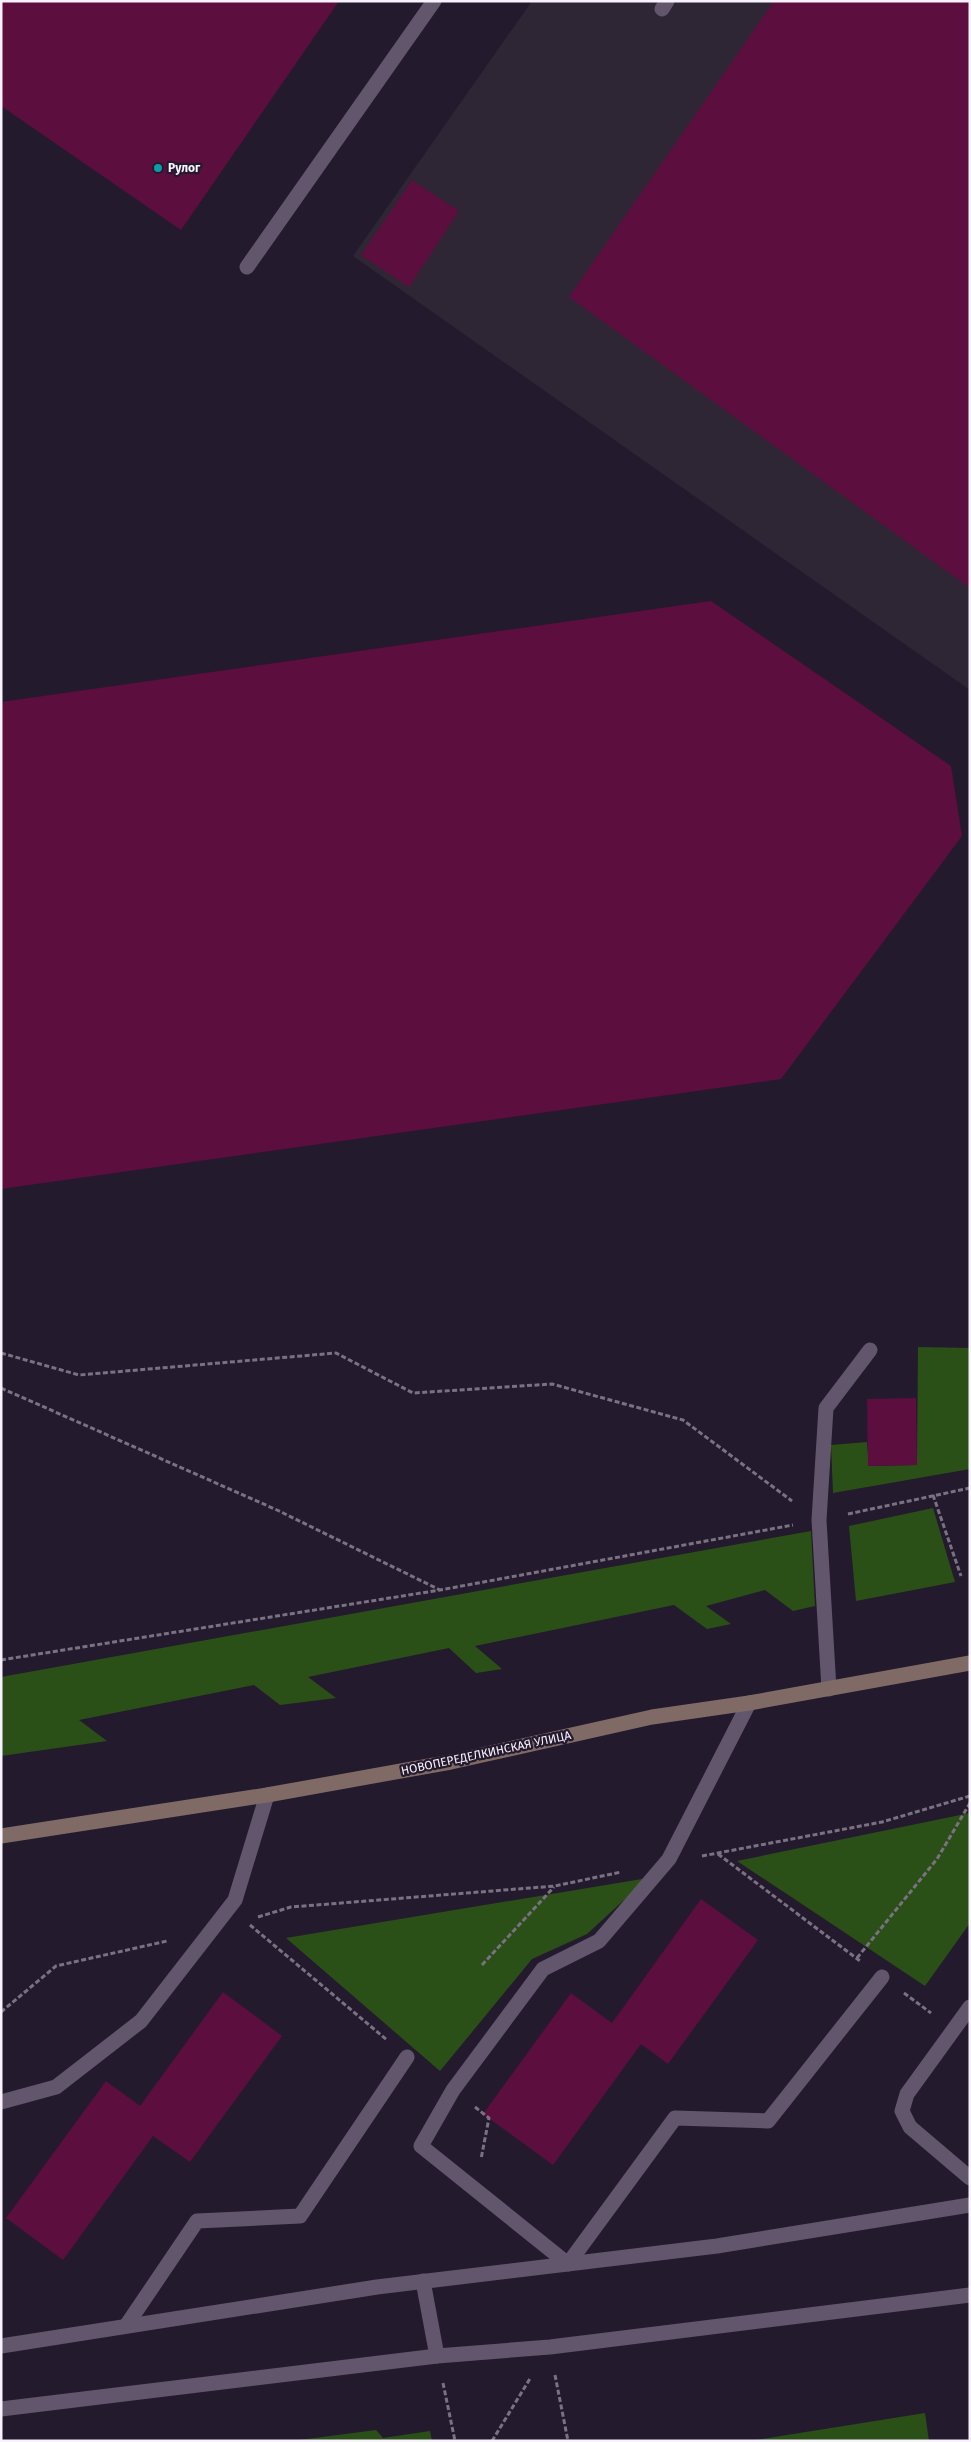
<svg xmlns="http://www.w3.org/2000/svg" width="971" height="2442" font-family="'Fira Sans',sans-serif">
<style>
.industrial{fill:#2f2635}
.green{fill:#2b5017}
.building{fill:#5c0e3e}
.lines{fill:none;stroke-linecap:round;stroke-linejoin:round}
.path{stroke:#7a7182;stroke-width:3;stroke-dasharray:5 2.5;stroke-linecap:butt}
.service{stroke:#62566c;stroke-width:15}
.minor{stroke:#62566c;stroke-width:15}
.secondary{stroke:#806a66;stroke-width:15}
.culture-dot{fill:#0f9aa8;stroke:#241a2d;stroke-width:2}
.labels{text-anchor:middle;stroke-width:4.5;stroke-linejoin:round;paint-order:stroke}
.poi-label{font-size:12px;font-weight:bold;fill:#f8f1fe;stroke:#241a2d;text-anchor:start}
.street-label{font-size:12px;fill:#f8f1fe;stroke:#241a2d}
</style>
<rect width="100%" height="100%" fill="#241a2d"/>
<polygon class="industrial" points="532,1 970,1 970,690 353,256"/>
<g class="green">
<polygon points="918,1347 970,1348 970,1469 833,1493 831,1445 867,1442 869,1466 917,1465"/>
<polygon points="933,1508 955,1582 856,1601 849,1526"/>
<polygon points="811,1531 815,1606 793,1611 765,1590 706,1606 731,1624 707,1629 674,1605 475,1646 502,1669 476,1673 449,1648 308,1677 336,1698 280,1705 254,1685 79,1720 107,1741 1,1756 1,1677"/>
<polygon points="970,1813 970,1923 925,1986 737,1861"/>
<polygon points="648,1878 587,1934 532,1959 440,2071 286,1938"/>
<polygon points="925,2413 929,2441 750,2441"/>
<polygon points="376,2430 383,2438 430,2431 432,2441 292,2441"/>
</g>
<g class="building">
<polygon points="1,1 339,1 181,230 1,106"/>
<polygon points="774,1 970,1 970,588 569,297"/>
<polygon points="412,180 459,211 409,287 361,255"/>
<polygon points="711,601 951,766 962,836 781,1079 1,1189 1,702"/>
<polygon points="916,1398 917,1465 868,1466 867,1399"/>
<polygon points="701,1899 758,1940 668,2064 641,2044 553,2165 483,2114 571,1993 612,2023"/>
<polygon points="223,1992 282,2036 190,2162 153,2136 63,2260 6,2218 106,2081 140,2106"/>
</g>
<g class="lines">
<g class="path">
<polyline points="1,1353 79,1375 336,1353 413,1393 552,1384 683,1420 792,1501"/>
<polyline points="1,1388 277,1510 440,1590"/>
<polyline points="933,1495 961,1576"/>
<polyline points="848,1514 970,1488"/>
<polyline points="1,1660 440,1590 793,1525"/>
<polyline points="718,1854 860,1961"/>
<polyline points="702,1856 882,1822 970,1796"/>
<polyline points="258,1917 291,1907 555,1886 621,1872"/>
<polyline points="250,1925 387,2040"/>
<polyline points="857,1958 937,1859 970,1803"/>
<polyline points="482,1965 554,1887"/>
<polyline points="904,1993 931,2013"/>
<polyline points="1,2012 56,1966 167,1941"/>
<polyline points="475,2107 489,2118 481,2159"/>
<polyline points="555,2375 568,2441"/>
<polyline points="443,2383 455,2441"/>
<polyline points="492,2441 531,2377"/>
</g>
<g class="service">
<polyline points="662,9 667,1"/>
<polyline points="247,267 434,1"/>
<polyline points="749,1703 669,1859 599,1941 543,1969 453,2090 421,2146 568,2264 675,2118 768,2121 882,1977"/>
<polyline points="970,2007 907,2094 902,2111 910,2127 970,2178"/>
<polyline points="1,2102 56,2087 141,2021 235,1900 267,1795"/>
<polyline points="423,2281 437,2356"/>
<polyline points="126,2326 197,2221 300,2216 407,2057"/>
<polyline points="1,2346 377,2287 717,2246 970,2205"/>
<polyline points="1,2409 437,2356 550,2347 970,2295"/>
</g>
<polyline class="minor" points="829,1689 819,1520 826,1408 870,1350"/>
<polyline class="secondary" points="1,1836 267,1795 451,1762 652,1717 749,1703 970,1663"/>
</g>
<circle class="culture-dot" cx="158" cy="168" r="5"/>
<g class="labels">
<g class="poi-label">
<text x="168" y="172">Рулог</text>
</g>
<g class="street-label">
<text transform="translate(486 1753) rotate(-12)" y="4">НОВОПЕРЕДЕЛКИНСКАЯ УЛИЦА</text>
</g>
</g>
<rect width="971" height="2442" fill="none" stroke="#f8f1fe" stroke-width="5"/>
</svg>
